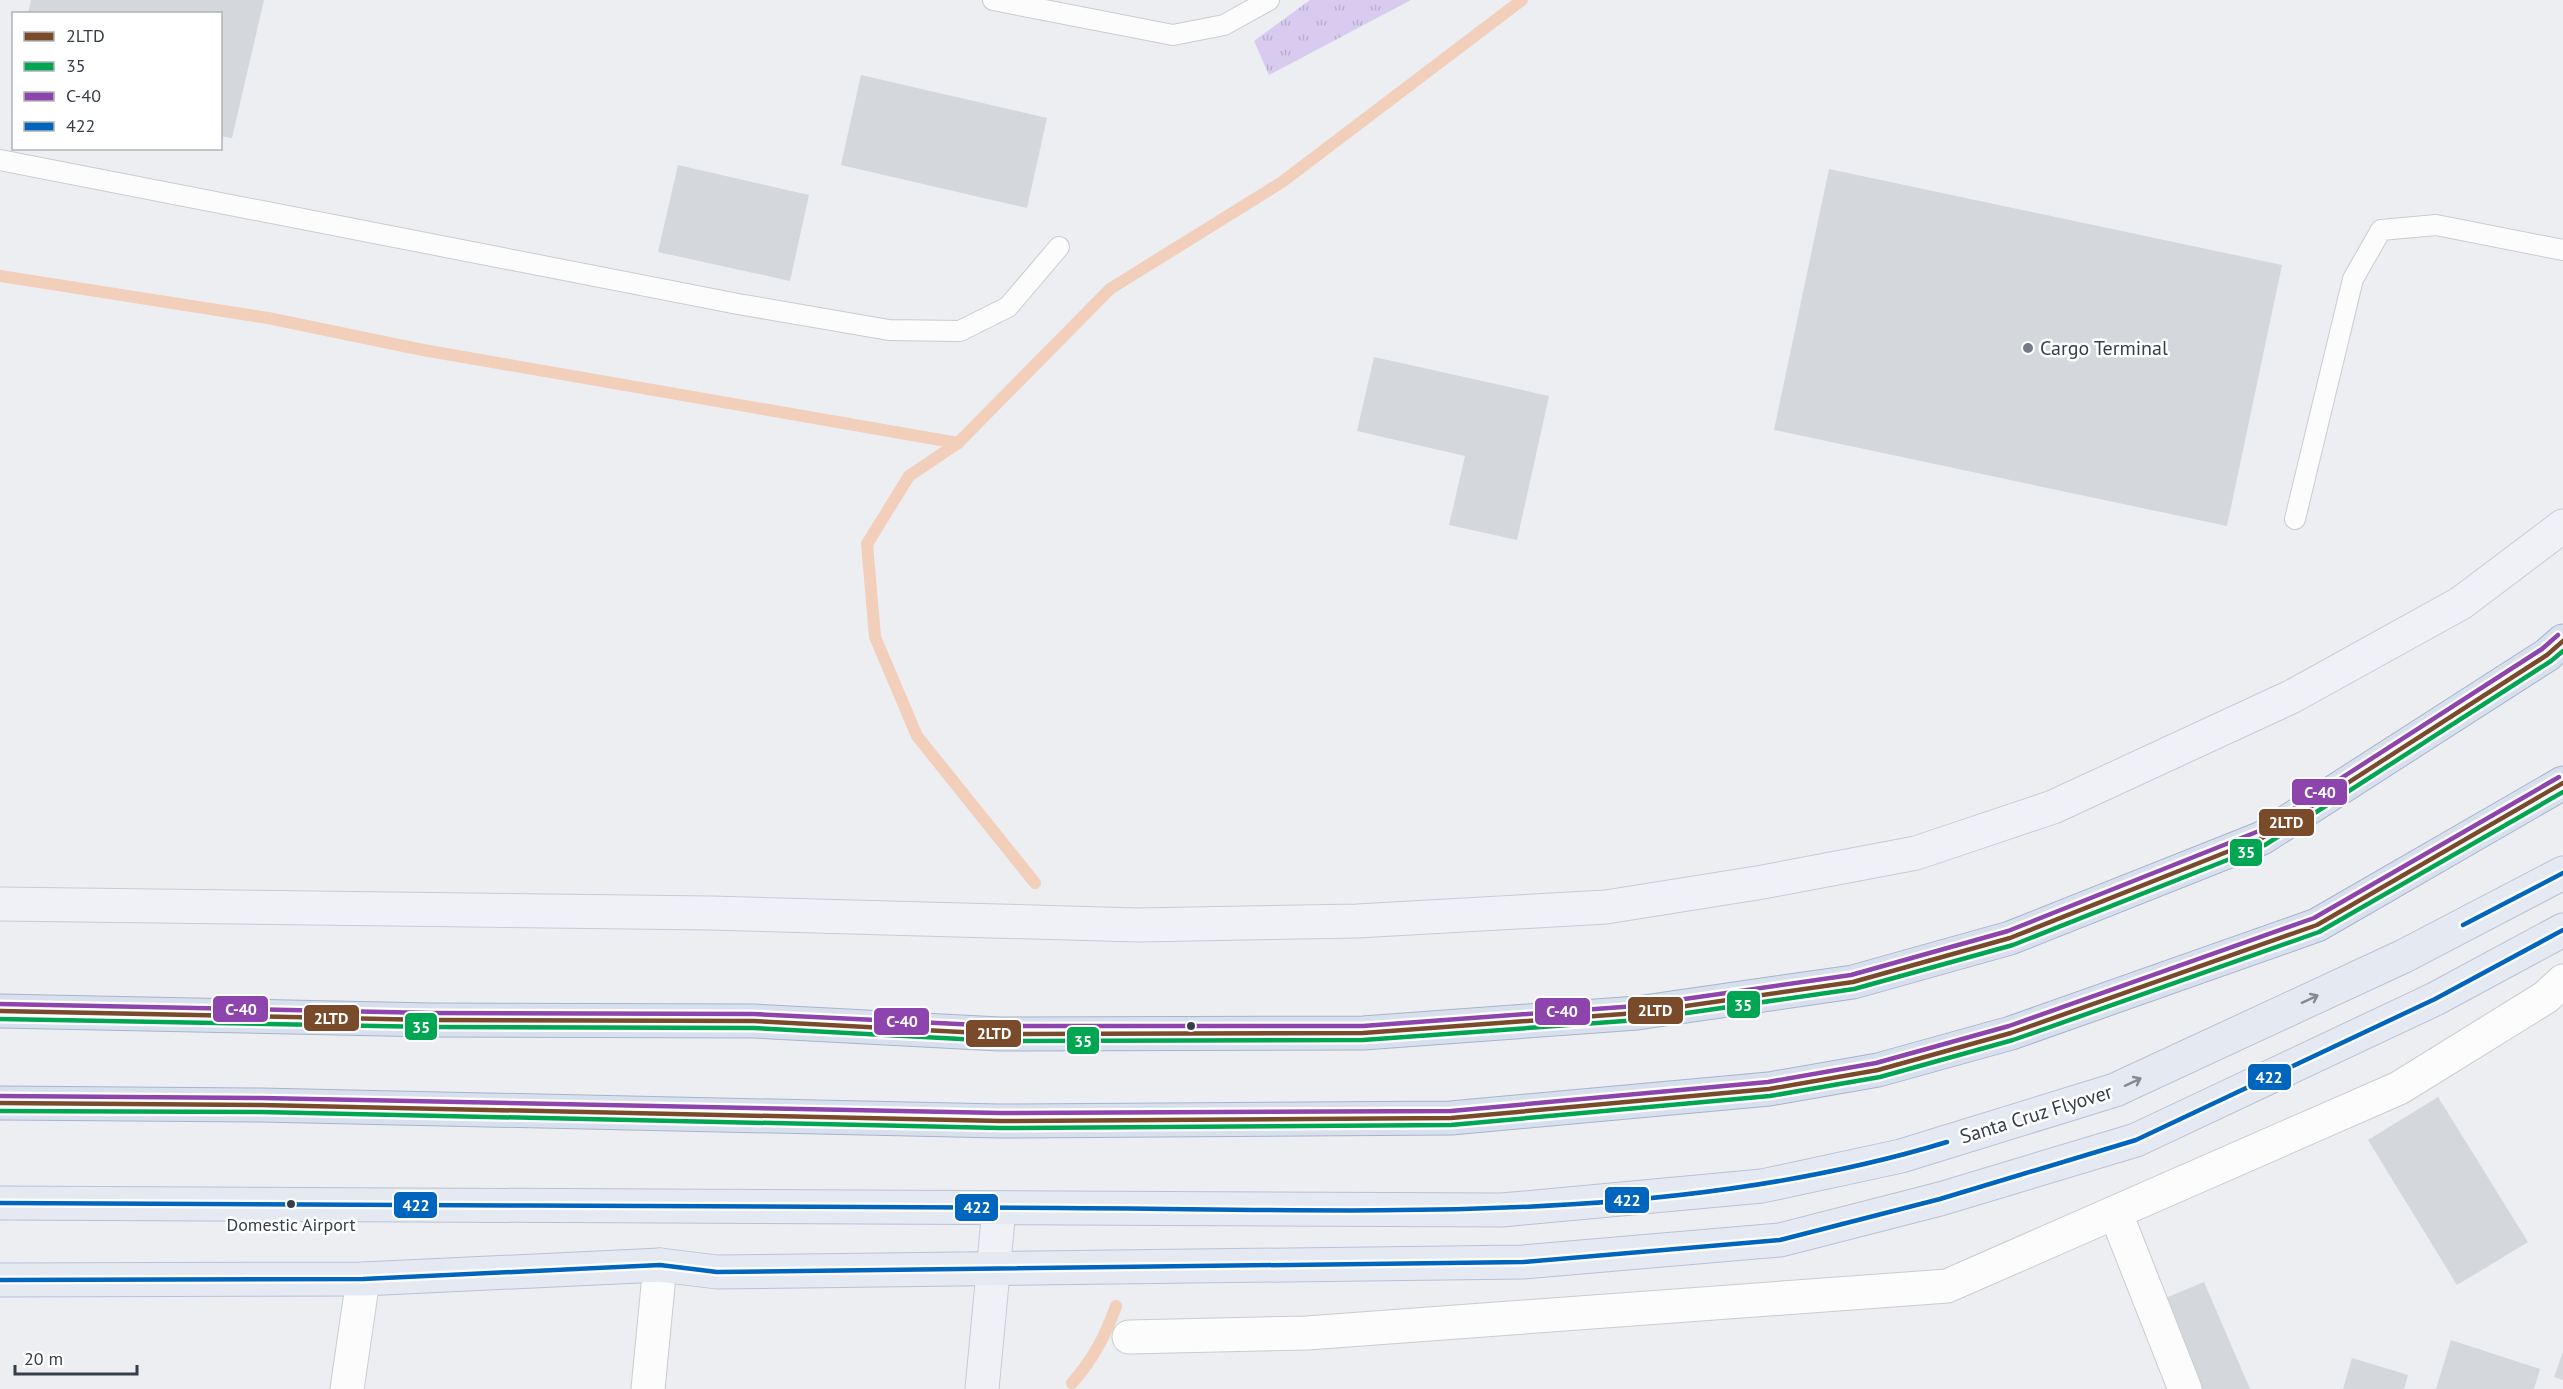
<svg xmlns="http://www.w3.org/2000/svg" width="2563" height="1389" font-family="'PT Sans',sans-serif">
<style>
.grass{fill:url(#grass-tufts)}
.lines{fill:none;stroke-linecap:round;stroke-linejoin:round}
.stream{stroke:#f2cfba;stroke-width:12}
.building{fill:#d4d7dc}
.lane-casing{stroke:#c9ccd0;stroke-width:22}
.street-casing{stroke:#c9ccd0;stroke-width:35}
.secondary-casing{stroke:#c7cbd6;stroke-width:35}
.primary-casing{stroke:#b8c2d5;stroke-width:35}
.highway-casing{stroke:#a6b4cc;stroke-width:35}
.lane{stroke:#fcfcfd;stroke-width:20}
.street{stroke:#fcfcfd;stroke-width:33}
.secondary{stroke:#eff1f7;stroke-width:33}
.primary{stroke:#e4e9f2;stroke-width:33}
.highway{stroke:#d9e0ed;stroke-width:33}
.bus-1-casing{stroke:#fff;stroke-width:9}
.bus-2-casing{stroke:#fff;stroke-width:9}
.bus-3-casing{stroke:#fff;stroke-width:9}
.bus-4-casing{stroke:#fff;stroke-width:9}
.bus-1{stroke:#7a4b2a;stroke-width:4.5}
.bus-2{stroke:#00a651;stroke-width:4.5}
.bus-3{stroke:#8e44ad;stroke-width:4.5}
.bus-4{stroke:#0065bd;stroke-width:4.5}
.oneway{stroke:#848b96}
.poi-dot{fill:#767c85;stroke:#fff;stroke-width:2}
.bus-dot{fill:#363e4a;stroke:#fff;stroke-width:2}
.labels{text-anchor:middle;stroke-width:5;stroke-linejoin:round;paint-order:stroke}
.bus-label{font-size:18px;fill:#363e4a;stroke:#fff}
.poi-label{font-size:20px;fill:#363e4a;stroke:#fff;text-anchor:start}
.street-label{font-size:20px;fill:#363e4a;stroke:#fff}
.line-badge{stroke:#fff;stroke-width:2}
.badge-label{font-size:16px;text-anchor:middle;font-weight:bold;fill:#fff}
</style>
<defs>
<pattern id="grass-tufts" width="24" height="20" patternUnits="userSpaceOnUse" patternTransform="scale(1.5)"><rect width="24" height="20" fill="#d9cbef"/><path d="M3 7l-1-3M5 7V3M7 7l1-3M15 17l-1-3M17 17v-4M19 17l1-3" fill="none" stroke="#bbafce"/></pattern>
</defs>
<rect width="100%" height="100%" fill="#eceef2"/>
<polygon class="grass" points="1310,0 1411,0 1269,75 1254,41"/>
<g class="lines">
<g class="stream">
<polyline points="0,276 268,318 423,350 958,443"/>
<polyline points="1035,883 917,736 875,637 867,544 909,476 958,443 1110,289 1282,182 1522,0"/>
<path d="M 1072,1383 C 1092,1361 1106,1335 1116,1306"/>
</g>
</g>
<g class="building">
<polygon points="31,0 264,0 232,138 220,136 220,14 28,14"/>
<polygon points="861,75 1047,118 1027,208 841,165"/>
<polygon points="678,165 809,195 790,281 658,252"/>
<polygon points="1829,169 2282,265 2227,526 1774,430"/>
<polygon points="1374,357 1549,396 1517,540 1449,525 1465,456 1357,431"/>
<polygon points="2438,1097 2528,1242 2457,1285 2368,1140"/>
<polygon points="2204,1282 2250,1389 2202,1389 2163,1299"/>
<polygon points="2451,1340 2540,1369 2534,1389 2436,1389"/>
<polygon points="2563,1352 2563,1380 2554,1377"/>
<polygon points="2352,1358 2408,1375 2404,1389 2343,1389"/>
</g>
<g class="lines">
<defs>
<g id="lane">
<polyline points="993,0 1173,35 1224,25 1269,0"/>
<polyline points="0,160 738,304 889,330 960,331 1008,307 1059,247"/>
<polyline points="2295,519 2353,279 2381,230 2436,225 2563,250"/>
</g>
<g id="street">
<polyline points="2116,1214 2185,1389"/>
<polyline points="1129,1337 1307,1333 1947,1286 2399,1088 2546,997 2563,981"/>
<polyline points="347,1389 363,1279"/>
<polyline points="648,1389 660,1265"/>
</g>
<g id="secondary">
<polyline points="0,904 711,913 1138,925 1357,921 1606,907 1763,882 1916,853 2053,807 2291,697 2461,603 2563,526"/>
<polyline points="982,1389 999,1209"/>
</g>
<g id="primary">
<polyline points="0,1203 1502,1210 1762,1186 1901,1156 2115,1090 2404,956 2563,873"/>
<polyline points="0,1280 363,1279 660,1265 717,1272 1523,1262 1780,1240 1940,1199 2136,1140 2435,999 2563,930"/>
</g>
<g id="highway">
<polyline points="0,1011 431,1020 754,1021 999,1034 1363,1033 1637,1013 1853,982 2010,938 2262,838 2547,655 2563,641"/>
<polyline points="0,1103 261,1105 1000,1121 1451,1118 1769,1089 1878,1070 2011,1033 2317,925 2563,783"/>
</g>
</defs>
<use href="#lane" class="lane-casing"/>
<use href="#street" class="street-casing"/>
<use href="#secondary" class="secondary-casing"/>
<use href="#primary" class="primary-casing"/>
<use href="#highway" class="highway-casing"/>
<use href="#lane" class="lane"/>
<use href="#street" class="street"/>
<use href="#secondary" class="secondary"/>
<use href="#primary" class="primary"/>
<use href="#highway" class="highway"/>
<defs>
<g id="bus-1">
<polyline points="0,1011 431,1020 754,1021 999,1034 1363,1033 1637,1013 1853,982 2010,938 2262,838 2547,655 2563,641"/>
<polyline points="0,1103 261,1105 1000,1121 1451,1118 1769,1089 1878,1070 2011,1033 2317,925 2563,783"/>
</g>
<g id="bus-2">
<polyline points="0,1019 431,1027 754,1028 999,1041 1363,1040 1638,1020 1854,989 2013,945 2265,845 2551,661 2563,651"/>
<polyline points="0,1111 261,1112 1000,1128 1451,1125 1770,1096 1880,1077 2013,1040 2319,932 2563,792"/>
</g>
<g id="bus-3">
<polyline points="0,1004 431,1013 754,1014 999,1026 1363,1026 1636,1006 1851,975 2008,931 2259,831 2542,649 2558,635"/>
<polyline points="0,1096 261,1098 1000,1113 1451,1111 1768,1082 1876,1063 2009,1026 2314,918 2559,777"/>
</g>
<g id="bus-4">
<polyline points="2463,925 2563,873"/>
<path d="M 0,1203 C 353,1205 707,1206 1060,1208 C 1353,1209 1664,1228 1947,1142"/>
<polyline points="0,1280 363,1279 660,1265 717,1272 1523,1262 1780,1240 1940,1199 2136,1140 2435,999 2563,930"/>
</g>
</defs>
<use href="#bus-1" class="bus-1-casing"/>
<use href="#bus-2" class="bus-2-casing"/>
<use href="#bus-3" class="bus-3-casing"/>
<use href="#bus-4" class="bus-4-casing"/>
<use href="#bus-1" class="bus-1"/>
<use href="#bus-2" class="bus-2"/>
<use href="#bus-3" class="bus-3"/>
<use href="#bus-4" class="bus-4"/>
</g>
<defs><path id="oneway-shaft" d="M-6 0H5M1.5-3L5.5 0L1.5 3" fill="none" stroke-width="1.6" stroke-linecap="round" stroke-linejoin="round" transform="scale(1.5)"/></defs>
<g class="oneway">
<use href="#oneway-shaft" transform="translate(2310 999) rotate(-25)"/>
<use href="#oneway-shaft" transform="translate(2133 1082) rotate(-25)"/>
</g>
<circle class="poi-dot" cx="2028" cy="348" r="6"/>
<g class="bus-dot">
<circle cx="1191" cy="1026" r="5"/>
<circle cx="291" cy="1204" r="5"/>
</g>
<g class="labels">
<g class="bus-label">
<text x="291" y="1231">Domestic Airport</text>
</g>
<g class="poi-label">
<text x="2040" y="355">Cargo Terminal</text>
</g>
<g class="street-label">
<text transform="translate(2036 1114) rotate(-17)" y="7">Santa Cruz Flyover</text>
</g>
</g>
<g class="line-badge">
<rect x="2291" y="778" width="57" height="28" rx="6" fill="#8e44ad"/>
<rect x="2258" y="808" width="57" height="29" rx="6" fill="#7a4b2a"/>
<rect x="2229" y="838" width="34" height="29" rx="6" fill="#00a651"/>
<rect x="1726" y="990" width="35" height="29" rx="6" fill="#00a651"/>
<rect x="212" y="995" width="57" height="28" rx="6" fill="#8e44ad"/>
<rect x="1627" y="996" width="57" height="29" rx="6" fill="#7a4b2a"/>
<rect x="1534" y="997" width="57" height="29" rx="6" fill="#8e44ad"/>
<rect x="303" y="1004" width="57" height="28" rx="6" fill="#7a4b2a"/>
<rect x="873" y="1007" width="57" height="29" rx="6" fill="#8e44ad"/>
<rect x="404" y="1012" width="34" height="29" rx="6" fill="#00a651"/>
<rect x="965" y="1019" width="57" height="29" rx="6" fill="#7a4b2a"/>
<rect x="1066" y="1026" width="34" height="29" rx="6" fill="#00a651"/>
<rect x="2247" y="1063" width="45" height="28" rx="6" fill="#0065bd"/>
<rect x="1604" y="1186" width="46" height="28" rx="6" fill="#0065bd"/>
<rect x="393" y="1191" width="45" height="28" rx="6" fill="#0065bd"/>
<rect x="954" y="1193" width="45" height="29" rx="6" fill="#0065bd"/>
</g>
<g class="badge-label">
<text x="2320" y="798">C-40</text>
<text x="2286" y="828">2LTD</text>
<text x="2246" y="858">35</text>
<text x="1743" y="1011">35</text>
<text x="241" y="1015">C-40</text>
<text x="1655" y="1016">2LTD</text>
<text x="1562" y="1017">C-40</text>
<text x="331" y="1024">2LTD</text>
<text x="902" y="1027">C-40</text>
<text x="421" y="1033">35</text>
<text x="994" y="1039">2LTD</text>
<text x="1083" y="1047">35</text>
<text x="2269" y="1083">422</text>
<text x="1627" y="1206">422</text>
<text x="416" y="1211">422</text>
<text x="977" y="1213">422</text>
</g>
<rect x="12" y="12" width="210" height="138" fill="#ffffff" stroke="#afb2b7" stroke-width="1.5"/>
<rect x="24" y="32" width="30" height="9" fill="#7a4b2a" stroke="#afb2b7" stroke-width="1.5"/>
<text x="66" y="42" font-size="18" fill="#363e4a">2LTD</text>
<rect x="24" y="62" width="30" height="9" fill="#00a651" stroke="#afb2b7" stroke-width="1.5"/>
<text x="66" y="72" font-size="18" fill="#363e4a">35</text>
<rect x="24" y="92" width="30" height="9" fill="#8e44ad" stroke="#afb2b7" stroke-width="1.5"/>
<text x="66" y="102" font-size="18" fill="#363e4a">C-40</text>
<rect x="24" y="122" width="30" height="9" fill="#0065bd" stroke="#afb2b7" stroke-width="1.5"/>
<text x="66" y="132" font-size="18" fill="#363e4a">422</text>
<path d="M15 1365v9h122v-9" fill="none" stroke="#363e4a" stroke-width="3"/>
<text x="24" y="1365" font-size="18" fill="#363e4a" stroke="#ffffff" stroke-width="4.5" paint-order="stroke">20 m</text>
</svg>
